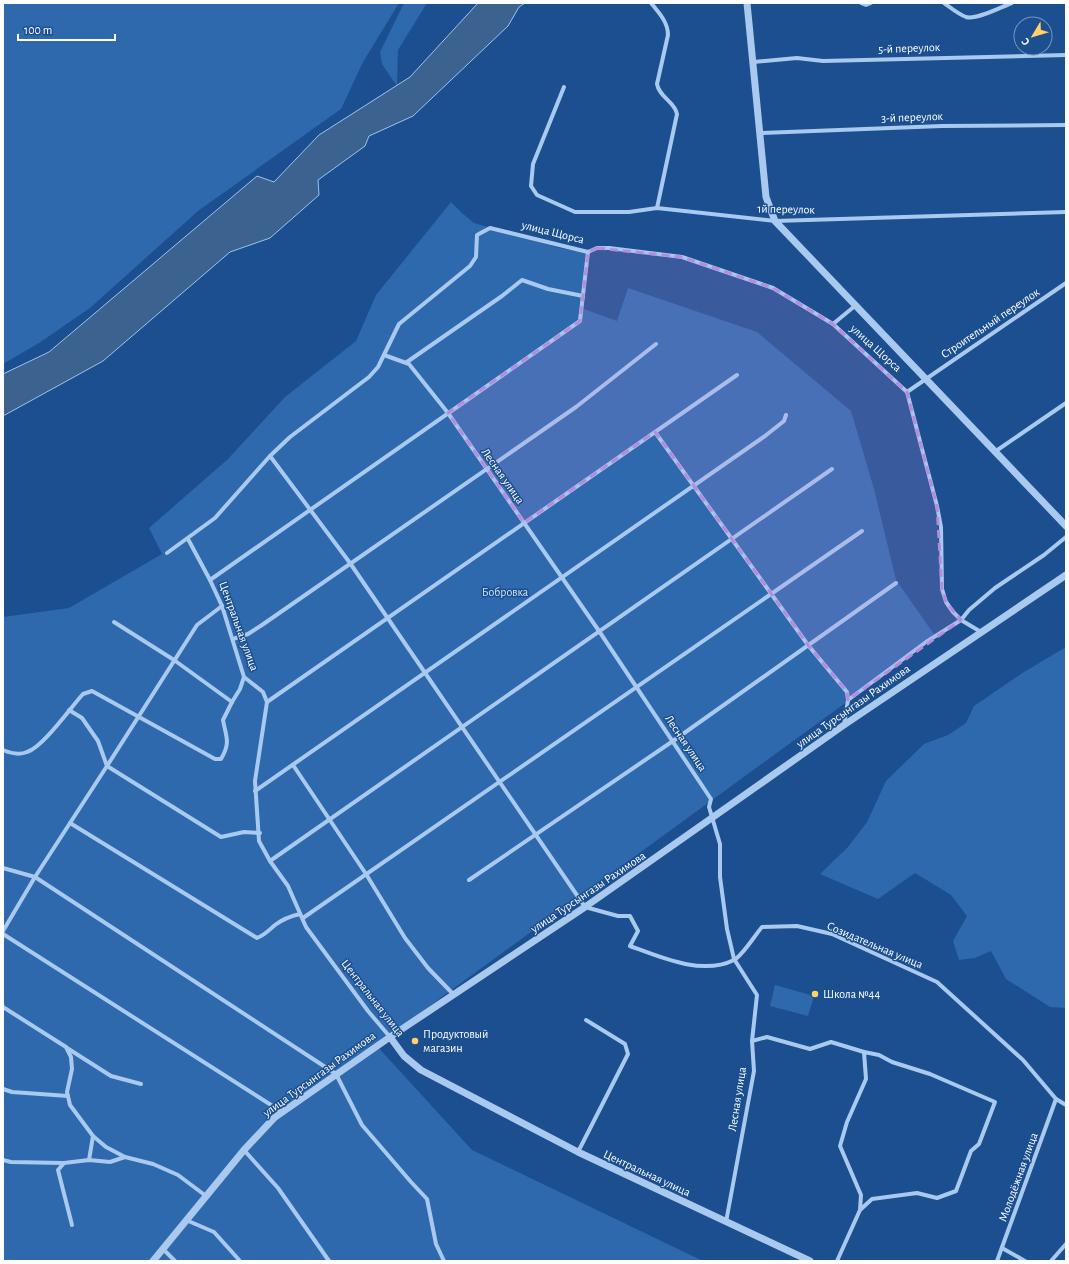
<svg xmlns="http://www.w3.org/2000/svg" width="1069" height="1264" font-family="'Alegreya Sans',sans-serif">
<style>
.green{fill:#2e69ad}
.water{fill:#3c6290;stroke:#9cc4f0}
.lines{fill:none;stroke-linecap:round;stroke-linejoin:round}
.minor{stroke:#a9c9ee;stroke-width:4}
.tertiary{stroke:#a9c9ee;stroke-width:7}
.marked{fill:#b68bdc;fill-opacity:0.2;stroke:#b68bdc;stroke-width:3;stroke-dasharray:8 5;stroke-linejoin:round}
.poi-dot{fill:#ffd166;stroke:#1b4f8f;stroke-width:1.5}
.labels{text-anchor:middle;stroke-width:3;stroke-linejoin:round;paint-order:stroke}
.street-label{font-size:12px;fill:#fff;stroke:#1b4f8f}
.park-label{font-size:12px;fill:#cfe3fa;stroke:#1b4f8f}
.poi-label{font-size:12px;fill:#fff;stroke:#1b4f8f;text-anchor:start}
</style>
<rect width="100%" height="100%" fill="#1b4f8f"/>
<g class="green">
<polygon points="3,3 399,3 363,62 341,109 198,211 90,308 39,343 3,364"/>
<polygon points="404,3 427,3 398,50 397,86 382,64 380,52"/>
<polygon points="451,202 462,213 474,223 560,248 589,253 581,308 617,321 628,288 757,332 851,411 874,489 896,580 936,637 376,1045 472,1150 703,1261 3,1261 3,617 69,608 162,554 149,528 228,459 285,397 356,341 376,295"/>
<polygon points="1066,647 1066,1008 1050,1007 1006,979 991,951 975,958 959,960 953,941 967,916 951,895 915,873 878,899 820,874 848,847 867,822 886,781 924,744 948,735 966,723 974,706 1024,672"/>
<polygon points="775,985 814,996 808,1016 770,1006"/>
</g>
<polygon class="water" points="478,3 525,3 519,7 508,26 413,116 369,136 365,146 318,180 319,195 270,238 230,252 103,361 3,416 3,374 49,352 257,176 274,182 319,135 410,77"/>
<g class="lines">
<g class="minor">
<path d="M 651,3 C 659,13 668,22 668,35 L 657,84 C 659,97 675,102 677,114 L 657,208"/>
<polyline points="861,3 866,5 871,3"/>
<path d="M 944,3 C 951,8 958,14 966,17 C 977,20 1001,7 1012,3"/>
<polyline points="753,62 797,58 823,61 1066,55"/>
<polyline points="564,87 533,164 531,186 537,195 575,212 629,212 657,208 775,221 1066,212"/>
<polyline points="759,133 942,126 1066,125"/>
<polyline points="833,324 856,305"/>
<polyline points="384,355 409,364 448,413 599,631 711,799 709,807 720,844 720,877 727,929 734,959 757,995 752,1041 754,1071 726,1222"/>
<polyline points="407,362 502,296 522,280 548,289 583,296"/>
<polyline points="907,392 1066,283"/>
<polyline points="655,432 808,645 847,692 848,700 844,725"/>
<polyline points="996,451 1066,403"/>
<path d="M 270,456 L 350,563 L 585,907 L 618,916 L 630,916 L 638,931 L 630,946 C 660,957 702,976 734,960 C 743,955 755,935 762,927 L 797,926 L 832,934 L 937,982 L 1023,1060 L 1056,1099 L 1066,1105"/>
<polyline points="188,539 210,580 222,606 244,677 263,692 267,702 255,781 259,841 270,861 288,886 306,927 368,1011 390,1037"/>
<polyline points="167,553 215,518 270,456 290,437 369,377 378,367 399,324 470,266 476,257 477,235 490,228 588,252 597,248 609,248 682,257 773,288 833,324 907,392 937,506 941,527 942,589 946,602 953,612 961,620 981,632"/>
<polyline points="210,580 580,321 588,252"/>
<polyline points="114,622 174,660 232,702 240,689 244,677"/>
<polyline points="233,639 248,634 262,625 576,407 656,344"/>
<polyline points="848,700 926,642 961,620 969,610 995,588 1044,555 1066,537"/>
<polyline points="267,702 737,375"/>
<polyline points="69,710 82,718 98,741 107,766 221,837 244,832 260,833"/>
<path d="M 3,750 C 10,753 20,755 27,752 C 43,747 71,707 83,694 L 92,691 L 215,759 L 221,759 C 231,742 226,737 223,720 L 232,702"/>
<polyline points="293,765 366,874 405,938 428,968 454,995"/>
<polyline points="255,791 765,436 784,421 786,415"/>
<path d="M 70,823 L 257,938 C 265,935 269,930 275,925 C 283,919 291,916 300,914"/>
<polyline points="270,861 832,469"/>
<polyline points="3,868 35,877 336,1074 362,1125 411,1182 427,1199 436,1244 444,1261"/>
<polyline points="469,880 673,741 896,583"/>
<polyline points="303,918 862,531"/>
<polyline points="3,931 35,877 107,766 197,625 222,606"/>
<polyline points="3,934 282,1112"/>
<polyline points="3,1007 66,1047 71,1057 72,1069 67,1092 70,1105 93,1136 106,1147 125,1157 153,1164 178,1175 206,1196"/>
<polyline points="752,1041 767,1037 810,1049 831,1042 864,1052"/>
<polyline points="67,1048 111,1076 141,1084"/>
<polyline points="3,1089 12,1092 68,1096"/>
<polyline points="244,1150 278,1188 329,1261"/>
<polyline points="578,1152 628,1054 625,1044 586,1020"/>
<polyline points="3,1160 11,1162 63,1163"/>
<polyline points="89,1160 93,1136"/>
<polyline points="186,1220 214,1232 240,1261"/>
<polyline points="72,1225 58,1170 64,1163 89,1160 110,1162 125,1157"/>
<polyline points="1002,1248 1025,1261"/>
<polyline points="163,1249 175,1261"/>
<polyline points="837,1261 860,1210 861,1195 840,1146 847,1122 866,1079 864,1052 879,1055 892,1062 930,1074 995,1102 979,1144 971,1151 956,1191 937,1198 917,1193 872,1199 860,1210"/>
<polyline points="997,1261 1056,1099"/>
<polyline points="1051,1261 1066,1244"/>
</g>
<g class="tertiary">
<polyline points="747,3 766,197 775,221 1066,526"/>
<polyline points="390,1037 404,1056 421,1070 578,1152 810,1261"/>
<polyline points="153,1261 244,1150 274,1118 390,1037 585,907 844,725 1066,575"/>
</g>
</g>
<path class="marked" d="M 597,248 L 682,257 L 773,288 L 833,324 L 907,392 L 937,506 L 942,589 L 946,602 L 961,620 L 848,700 L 847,692 L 808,645 L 655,432 L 524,523 L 448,413 L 580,321 L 588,252 Z"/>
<g class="poi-dot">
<circle cx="815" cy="994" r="4"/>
<circle cx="415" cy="1041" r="4"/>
</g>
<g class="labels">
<g class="street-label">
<text transform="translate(909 48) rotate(-2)" y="4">5-й переулок</text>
<text transform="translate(912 117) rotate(-2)" y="4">3-й переулок</text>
<text transform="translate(786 209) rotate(1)" y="4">1й переулок</text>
<text transform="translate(553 232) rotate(14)" y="4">улица Щорса</text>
<text transform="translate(990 323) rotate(-34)" y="4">Строительный переулок</text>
<text transform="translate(876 348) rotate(42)" y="4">улица Щорса</text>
<text transform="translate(503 476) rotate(55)" y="4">Лесная улица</text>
<text transform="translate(239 626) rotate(70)" y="4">Центральная улица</text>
<text transform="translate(853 706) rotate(-35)" y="4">улица Турсынгазы Рахимова</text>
<text transform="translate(686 743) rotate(56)" y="4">Лесная улица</text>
<text transform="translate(588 892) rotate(-34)" y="4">улица Турсынгазы Рахимова</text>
<text transform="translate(875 945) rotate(23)" y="4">Созидательная улица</text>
<text transform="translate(373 998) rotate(52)" y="4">Центральная улица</text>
<text transform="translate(319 1074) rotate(-36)" y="4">улица Турсынгазы Рахимова</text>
<text transform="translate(737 1099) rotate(-81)" y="4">Лесная улица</text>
<text transform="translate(647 1173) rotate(25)" y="4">Центральная улица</text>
<text transform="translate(1018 1177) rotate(-70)" y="4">Молодёжная улица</text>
</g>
<g class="park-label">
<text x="505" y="596">Бобровка</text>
</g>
<g class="poi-label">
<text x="823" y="998">Школа №44</text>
<text x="423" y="1038">Продуктовый<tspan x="423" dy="14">магазин</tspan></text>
</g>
</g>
<rect width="1069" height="1264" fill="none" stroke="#ffffff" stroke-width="8"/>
<g transform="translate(1033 36) rotate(232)"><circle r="19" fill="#1b4f8f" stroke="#7695bc"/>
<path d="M0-3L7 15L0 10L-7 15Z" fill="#ffd166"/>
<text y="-6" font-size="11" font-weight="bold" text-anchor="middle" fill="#ffffff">С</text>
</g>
<path d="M18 34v6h97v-6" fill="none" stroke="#ffffff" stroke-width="2"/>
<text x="24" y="34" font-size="12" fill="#ffffff" stroke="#1b4f8f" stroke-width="3" paint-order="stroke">100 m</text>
</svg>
